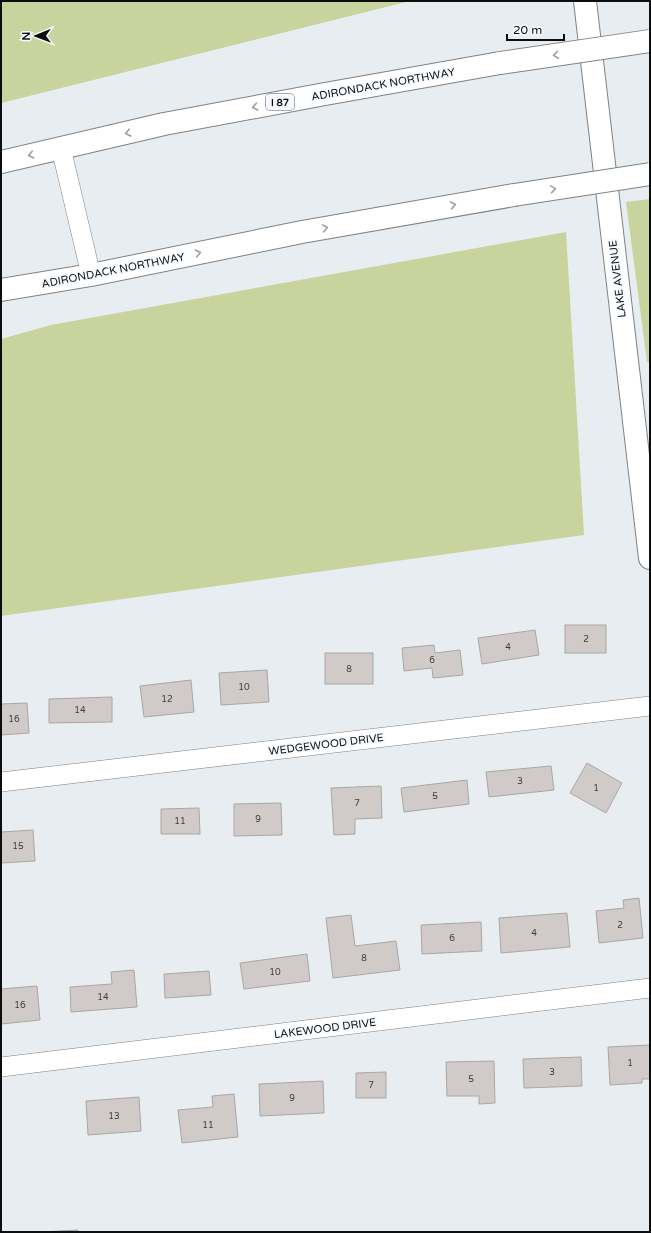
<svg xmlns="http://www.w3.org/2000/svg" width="651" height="1233" font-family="'Varela Round',sans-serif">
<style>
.green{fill:#c9d39d}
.building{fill:#d0cbc8;stroke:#aba6a4}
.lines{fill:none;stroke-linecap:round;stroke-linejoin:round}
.minor-casing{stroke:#7e8285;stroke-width:20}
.major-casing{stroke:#7e8285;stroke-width:24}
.highway-casing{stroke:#7e8285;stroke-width:24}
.minor{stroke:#fff;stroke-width:19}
.major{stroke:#fff;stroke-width:22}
.highway{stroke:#fff;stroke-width:22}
.highway-bridge-casing{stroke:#7e8285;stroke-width:24;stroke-linecap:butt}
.highway-bridge{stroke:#fff;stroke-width:22}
.oneway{stroke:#9e9e9f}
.labels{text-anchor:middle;stroke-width:4;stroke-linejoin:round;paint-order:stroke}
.number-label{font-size:9px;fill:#3d3c3c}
.shield{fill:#f6fafe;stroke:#525456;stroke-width:1}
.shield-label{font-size:10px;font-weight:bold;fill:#0c0d0e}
.street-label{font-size:11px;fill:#0c0d0e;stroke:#f6fafe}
</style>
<rect width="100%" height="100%" fill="#e8edf1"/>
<g class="green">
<polygon points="1,1 410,1 1,103"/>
<polygon points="650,199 650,362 647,362 626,202"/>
<polygon points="566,232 584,535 1,616 1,339 51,325"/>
</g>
<g class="building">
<rect x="565" y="625" width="41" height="28"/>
<polygon points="535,630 539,655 482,664 478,638"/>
<polygon points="434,645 435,653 460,650 463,675 433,678 432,668 404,671 402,648"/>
<rect x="325" y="653" width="48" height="31"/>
<polygon points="267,670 269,702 221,705 219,673"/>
<polygon points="191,680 194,712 144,717 140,686"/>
<polygon points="112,697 112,722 49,723 49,699"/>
<polygon points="27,703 29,733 1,735 1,704"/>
<polygon points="587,763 622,783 606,813 570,793"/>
<polygon points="551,766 554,790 489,797 486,772"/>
<polygon points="467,780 469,804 404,812 401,788"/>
<polygon points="381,786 382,818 355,819 355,834 334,835 331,788"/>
<polygon points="281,803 282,835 234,836 234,804"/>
<polygon points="199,808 200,834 161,834 161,809"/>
<polygon points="33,830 35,861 1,863 1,832"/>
<polygon points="639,898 643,938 599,943 596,911 624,908 623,900"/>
<polygon points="567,913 570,947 501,953 499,918"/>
<polygon points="351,915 355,946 396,941 400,970 333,978 326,918"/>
<polygon points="481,922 482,951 422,954 421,925"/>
<polygon points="307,954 310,981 244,989 240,963"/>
<polygon points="134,970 137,1007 71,1012 70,987 112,984 111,972"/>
<polygon points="209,971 211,995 165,998 164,974"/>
<polygon points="37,986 40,1020 1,1024 1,989"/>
<polygon points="650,1045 650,1079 642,1079 642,1083 610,1085 608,1047"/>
<polygon points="581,1057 582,1086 524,1088 523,1059"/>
<polygon points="494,1061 495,1103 479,1104 479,1096 447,1096 446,1062"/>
<polygon points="386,1072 386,1098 356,1098 356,1073"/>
<polygon points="323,1081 324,1113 260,1116 259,1084"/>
<polygon points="234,1094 238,1137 182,1143 178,1110 213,1107 212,1096"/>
<polygon points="139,1097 141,1131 88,1135 86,1101"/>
<polygon points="78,1230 78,1232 41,1232"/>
</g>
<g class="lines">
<defs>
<g id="minor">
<polyline points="61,148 91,275"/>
<polyline points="1,782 650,706"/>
<polyline points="1,1067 650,988"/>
</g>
<polyline id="major" points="585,1 650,558"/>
<g id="highway">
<polyline points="1,162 164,124 325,94 500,63"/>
<polyline points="1,290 91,275 302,232 514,195"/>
</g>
</defs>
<use href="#minor" class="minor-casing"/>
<use href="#major" class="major-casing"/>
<use href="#highway" class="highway-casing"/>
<use href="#minor" class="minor"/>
<use href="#major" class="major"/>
<use href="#highway" class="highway"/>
<defs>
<g id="highway-bridge">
<polyline points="500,63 650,41"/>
<polyline points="514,195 650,174"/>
</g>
</defs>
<use href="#highway-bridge" class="highway-bridge-casing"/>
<use href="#highway-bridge" class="highway-bridge"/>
</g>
<defs><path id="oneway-chevron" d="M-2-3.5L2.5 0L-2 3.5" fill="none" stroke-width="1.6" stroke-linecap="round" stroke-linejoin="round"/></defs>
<g class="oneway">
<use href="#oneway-chevron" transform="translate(556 55) rotate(172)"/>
<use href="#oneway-chevron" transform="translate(255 107) rotate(169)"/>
<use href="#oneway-chevron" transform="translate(128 133) rotate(167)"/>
<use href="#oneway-chevron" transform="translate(31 155) rotate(167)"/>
<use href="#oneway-chevron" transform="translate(553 189) rotate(-9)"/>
<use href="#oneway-chevron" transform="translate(453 205) rotate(-10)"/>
<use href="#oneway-chevron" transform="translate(325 228) rotate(-10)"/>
<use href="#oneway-chevron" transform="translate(198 253) rotate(-12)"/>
</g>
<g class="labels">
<g class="number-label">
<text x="586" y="642">2</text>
<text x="508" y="650">4</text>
<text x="432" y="663">6</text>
<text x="349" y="672">8</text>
<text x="244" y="690">10</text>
<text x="167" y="702">12</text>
<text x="80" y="713">14</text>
<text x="14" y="722">16</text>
<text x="520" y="784">3</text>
<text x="596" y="791">1</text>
<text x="435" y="799">5</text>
<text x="357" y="806">7</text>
<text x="258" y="822">9</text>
<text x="180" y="824">11</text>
<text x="18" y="849">15</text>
<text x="620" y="928">2</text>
<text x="534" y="936">4</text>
<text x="452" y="941">6</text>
<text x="364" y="961">8</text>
<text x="275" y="975">10</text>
<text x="103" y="1000">14</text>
<text x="20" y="1008">16</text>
<text x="630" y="1066">1</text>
<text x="552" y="1075">3</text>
<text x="471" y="1082">5</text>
<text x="371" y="1088">7</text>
<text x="292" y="1101">9</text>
<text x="114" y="1119">13</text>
<text x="208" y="1128">11</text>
</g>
<rect class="shield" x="266" y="94" width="28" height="16" rx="3"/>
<g class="shield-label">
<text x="280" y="106">I 87</text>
</g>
<g class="street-label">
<text transform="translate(383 84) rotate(-10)" y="4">ADIRONDACK NORTHWAY</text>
<text transform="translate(113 270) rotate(-11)" y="4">ADIRONDACK NORTHWAY</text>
<text transform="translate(617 279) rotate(-97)" y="4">LAKE AVENUE</text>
<text transform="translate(326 744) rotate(-7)" y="4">WEDGEWOOD DRIVE</text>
<text transform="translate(325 1028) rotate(-7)" y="4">LAKEWOOD DRIVE</text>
</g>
</g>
<rect width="651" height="1233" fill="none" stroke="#0c0d0e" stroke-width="4"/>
<g transform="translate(36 36) rotate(269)" stroke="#f6fafe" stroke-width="3" paint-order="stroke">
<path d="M0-3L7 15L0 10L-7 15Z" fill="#0c0d0e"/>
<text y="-6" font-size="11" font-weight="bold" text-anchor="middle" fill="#0c0d0e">N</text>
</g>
<path d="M507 34v6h57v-6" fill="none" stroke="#0c0d0e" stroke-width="2"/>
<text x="513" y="34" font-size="12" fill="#0c0d0e" stroke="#f6fafe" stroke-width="3" paint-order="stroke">20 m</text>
</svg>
